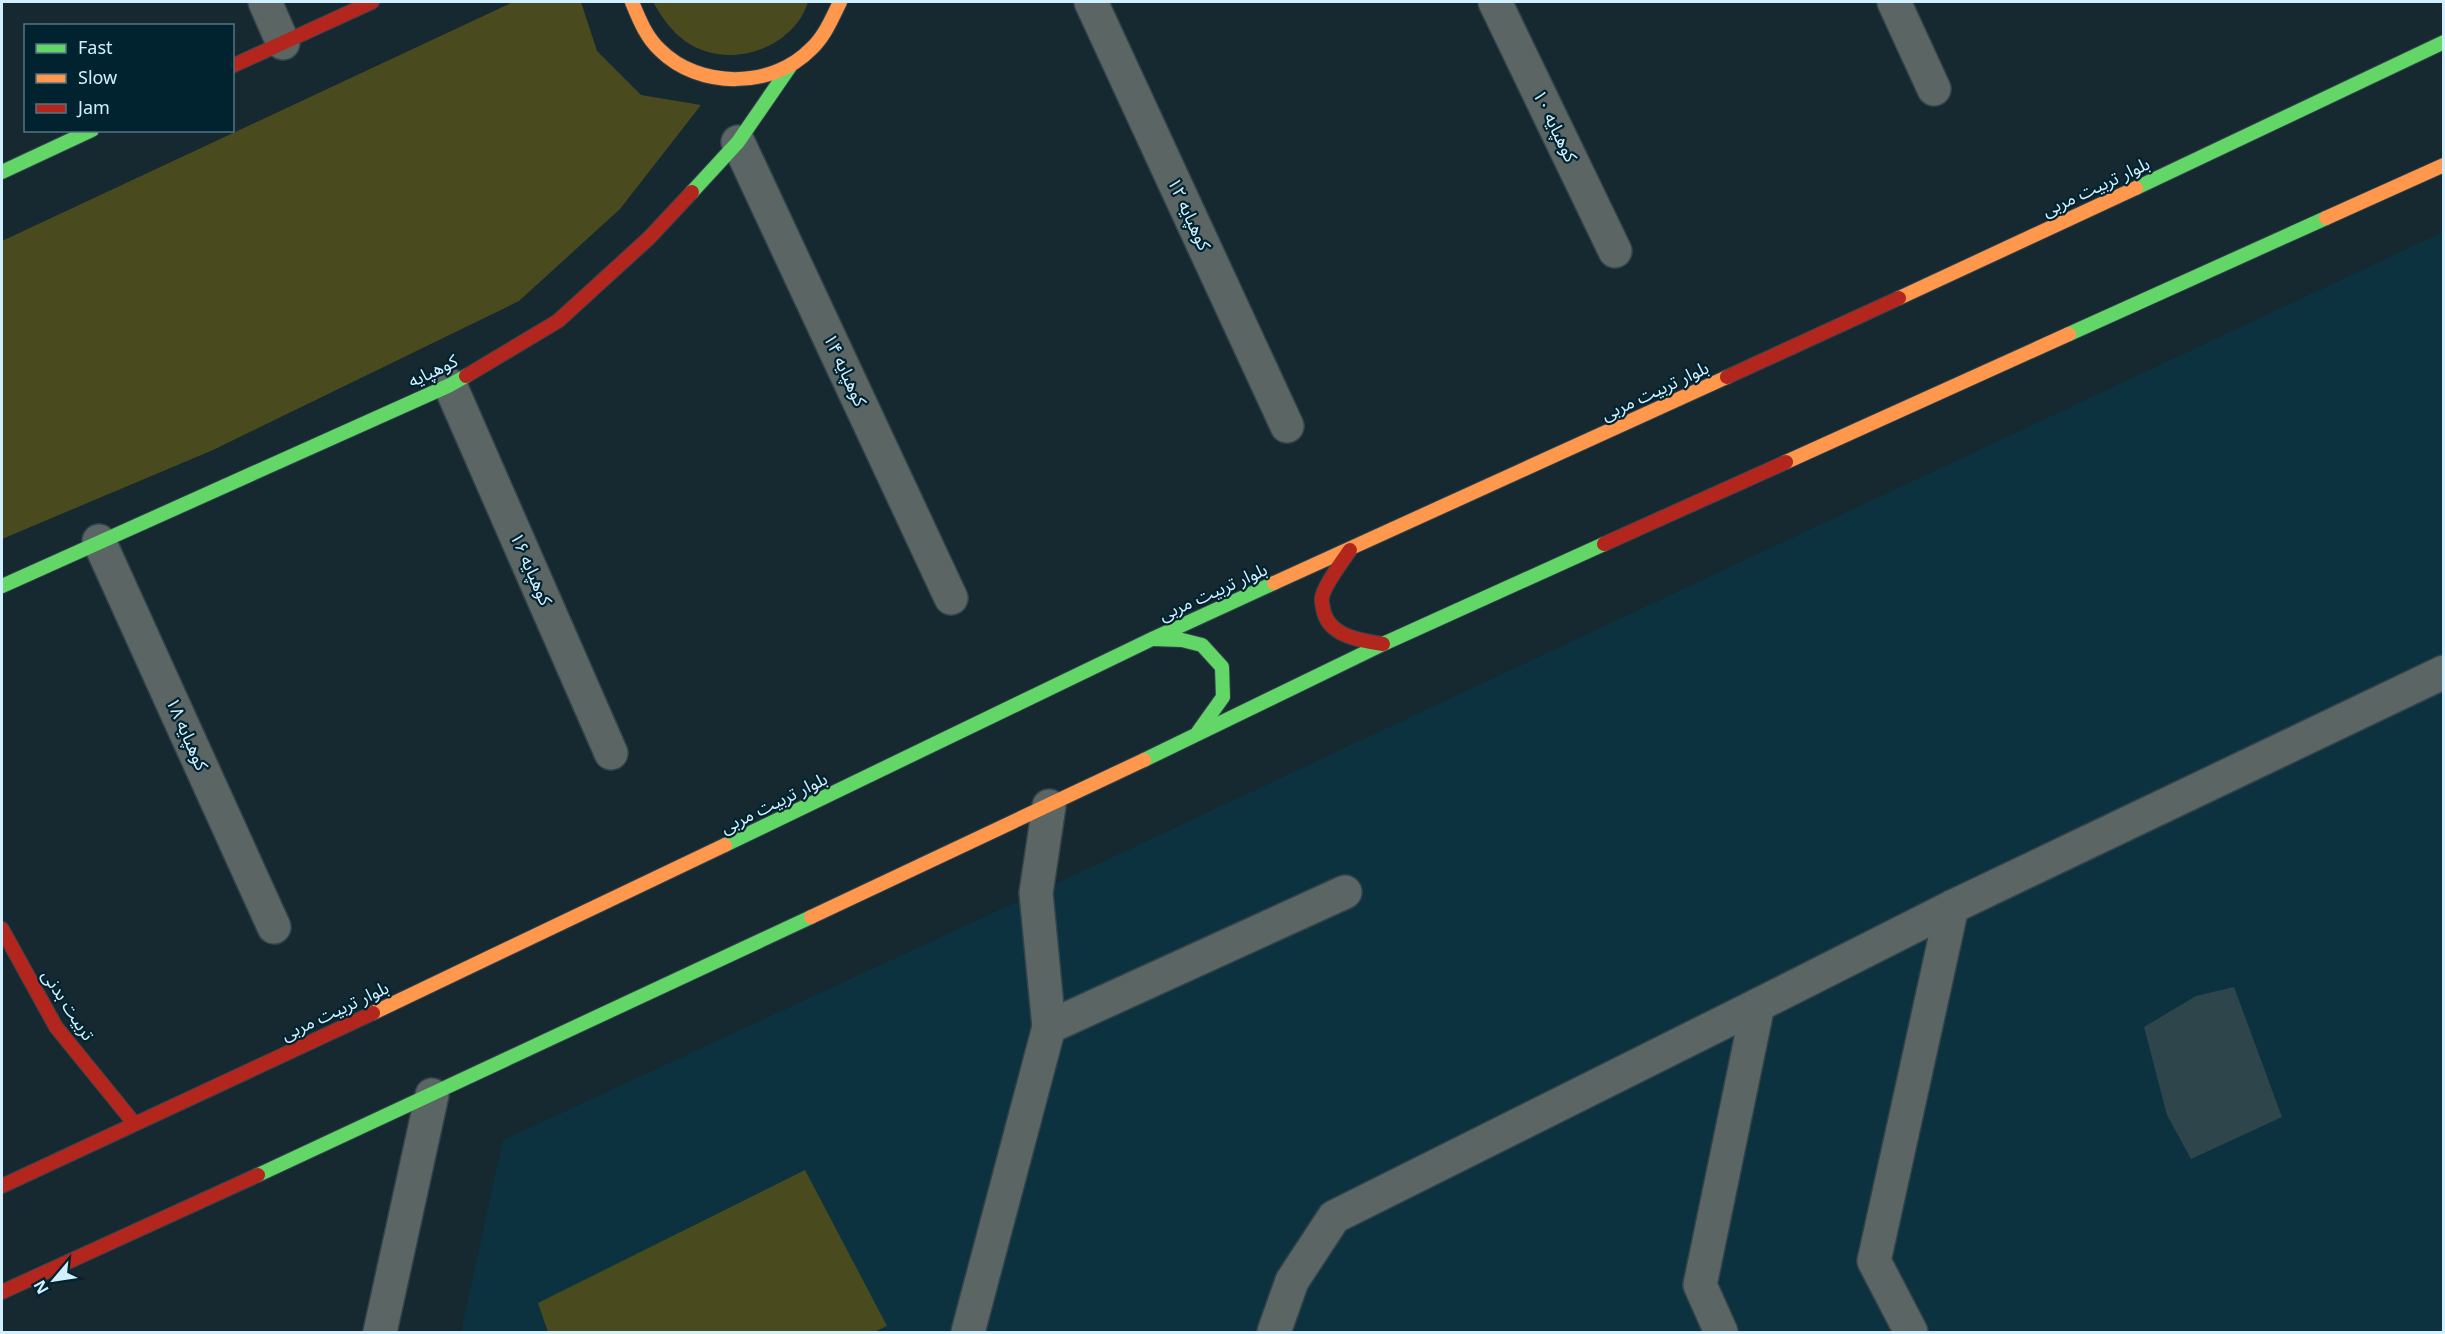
<svg xmlns="http://www.w3.org/2000/svg" width="2445" height="1334" font-family="'Noto Sans','Noto Sans Arabic',sans-serif">
<style>
.built{fill:#0c3240}
.green{fill:#494b1e}
.building{fill:#2e454b}
.lines{fill:none;stroke-linecap:round;stroke-linejoin:round}
.street-casing{stroke:#32434a;stroke-width:36}
.fast-casing{stroke:#32434a;stroke-width:16}
.slow-casing{stroke:#32434a;stroke-width:16}
.jam-casing{stroke:#32434a;stroke-width:16}
.street{stroke:#5b6664;stroke-width:33}
.fast{stroke:#63d668;stroke-width:14}
.slow{stroke:#ff974d;stroke-width:14}
.jam{stroke:#b3261e;stroke-width:14}
.labels{text-anchor:middle;stroke-width:4.5;stroke-linejoin:round;paint-order:stroke}
.street-label{font-size:18px;fill:#d1f0ff;stroke:#012330}
</style>
<rect width="100%" height="100%" fill="#162830"/>
<polygon class="built" points="2443,232 2443,1332 461,1332 503,1140 1036,893"/>
<g class="green">
<polygon points="513,2 581,2 597,51 641,95 701,105 620,209 519,301 213,450 2,539 2,241"/>
<path d="M 653,2 L 808,2 C 793,50 726,71 685,41 C 670,30 662,17 653,2 Z"/>
<polygon points="805,1170 887,1326 874,1332 548,1332 538,1303"/>
</g>
<polygon class="building" points="2234,987 2282,1117 2191,1159 2167,1115 2144,1027 2196,996"/>
<g class="lines">
<defs>
<g id="street">
<polyline points="265,2 283,43"/>
<polyline points="1091,2 1287,426"/>
<polyline points="1495,2 1615,251"/>
<polyline points="1894,2 1934,89"/>
<polyline points="738,142 951,598"/>
<polyline points="450,385 611,753"/>
<polyline points="99,541 274,927"/>
<polyline points="1049,1027 1345,892"/>
<polyline points="380,1332 432,1095"/>
<polyline points="968,1332 1049,1027 1036,893 1049,806"/>
<polyline points="1274,1332 1292,1281 1334,1217 1758,1005"/>
<polyline points="1721,1332 1700,1285 1758,1005 1952,907 2444,672"/>
<polyline points="1911,1332 1874,1261 1952,907"/>
</g>
<g id="fast">
<polyline points="2,172 92,130"/>
<polyline points="2136,188 2444,42"/>
<polyline points="692,192 738,142 791,65"/>
<polyline points="2069,334 2326,218"/>
<polyline points="2,586 450,385 466,376"/>
<polyline points="1153,639 1182,640 1202,645 1222,667 1223,697 1198,732"/>
<polyline points="1144,760 1383,644 1604,544"/>
<polyline points="725,845 1152,639 1274,583"/>
<polyline points="258,1175 811,917"/>
</g>
<g id="slow">
<path d="M 632,2 C 639,19 646,37 660,50 C 699,89 772,89 811,49 C 825,36 832,18 840,2"/>
<polyline points="2326,218 2444,165"/>
<polyline points="1899,298 2136,188"/>
<polyline points="1786,462 2069,334"/>
<polyline points="1274,583 1727,377"/>
<polyline points="811,917 1144,760"/>
<polyline points="373,1013 725,845"/>
</g>
<g id="jam">
<polyline points="232,66 372,2"/>
<polyline points="466,376 558,321 649,238 692,192"/>
<polyline points="1727,377 1899,298"/>
<polyline points="1604,544 1786,462"/>
<path d="M 1350,550 C 1342,562 1327,581 1323,594 C 1321,598 1322,604 1323,608 C 1327,636 1361,641 1383,644"/>
<polyline points="2,929 56,1027 134,1123"/>
<polyline points="2,1186 373,1013"/>
<polyline points="2,1292 258,1175"/>
</g>
</defs>
<use href="#street" class="street-casing"/>
<use href="#fast" class="fast-casing"/>
<use href="#slow" class="slow-casing"/>
<use href="#jam" class="jam-casing"/>
<use href="#street" class="street"/>
<use href="#fast" class="fast"/>
<use href="#slow" class="slow"/>
<use href="#jam" class="jam"/>
</g>
<g class="labels">
<g class="street-label">
<text transform="translate(1555 126) rotate(64)" y="6">کوهپایه ۱۰</text>
<text transform="translate(2096 187) rotate(-25)" y="6">بلوار تربیت مربی</text>
<text transform="translate(1189 214) rotate(65)" y="6">کوهپایه ۱۲</text>
<text transform="translate(845 370) rotate(65)" y="6">کوهپایه ۱۴</text>
<text transform="translate(433 371) rotate(-26)" y="6">کوهپایه</text>
<text transform="translate(1655 391) rotate(-25)" y="6">بلوار تربیت مربی</text>
<text transform="translate(531 569) rotate(66)" y="6">کوهپایه ۱۶</text>
<text transform="translate(1213 592) rotate(-24)" y="6">بلوار تربیت مربی</text>
<text transform="translate(187 734) rotate(66)" y="6">کوهپایه ۱۸</text>
<text transform="translate(774 803) rotate(-26)" y="6">بلوار تربیت مربی</text>
<text transform="translate(68 1005) rotate(57)" y="6">تربیت بدنی</text>
<text transform="translate(335 1011) rotate(-25)" y="6">بلوار تربیت مربی</text>
</g>
</g>
<rect width="2445" height="1334" fill="none" stroke="#d1f0ff" stroke-width="6"/>
<rect x="24" y="24" width="210" height="108" fill="#012330" stroke="#547583" stroke-width="1.5"/>
<rect x="36" y="44" width="30" height="9" fill="#63d668" stroke="#547583" stroke-width="1.5"/>
<text x="78" y="54" font-size="18" fill="#d1f0ff">Fast</text>
<rect x="36" y="74" width="30" height="9" fill="#ff974d" stroke="#547583" stroke-width="1.5"/>
<text x="78" y="84" font-size="18" fill="#d1f0ff">Slow</text>
<rect x="36" y="104" width="30" height="9" fill="#b3261e" stroke="#547583" stroke-width="1.5"/>
<text x="78" y="114" font-size="18" fill="#d1f0ff">Jam</text>
<g transform="translate(54 1280) rotate(241)" stroke="#012330" stroke-width="4.5" paint-order="stroke">
<path d="M0-4.5L10 22L0 15L-10 22Z" fill="#d1f0ff"/>
<text y="-9" font-size="16" font-weight="bold" text-anchor="middle" fill="#d1f0ff">N</text>
</g>
</svg>
